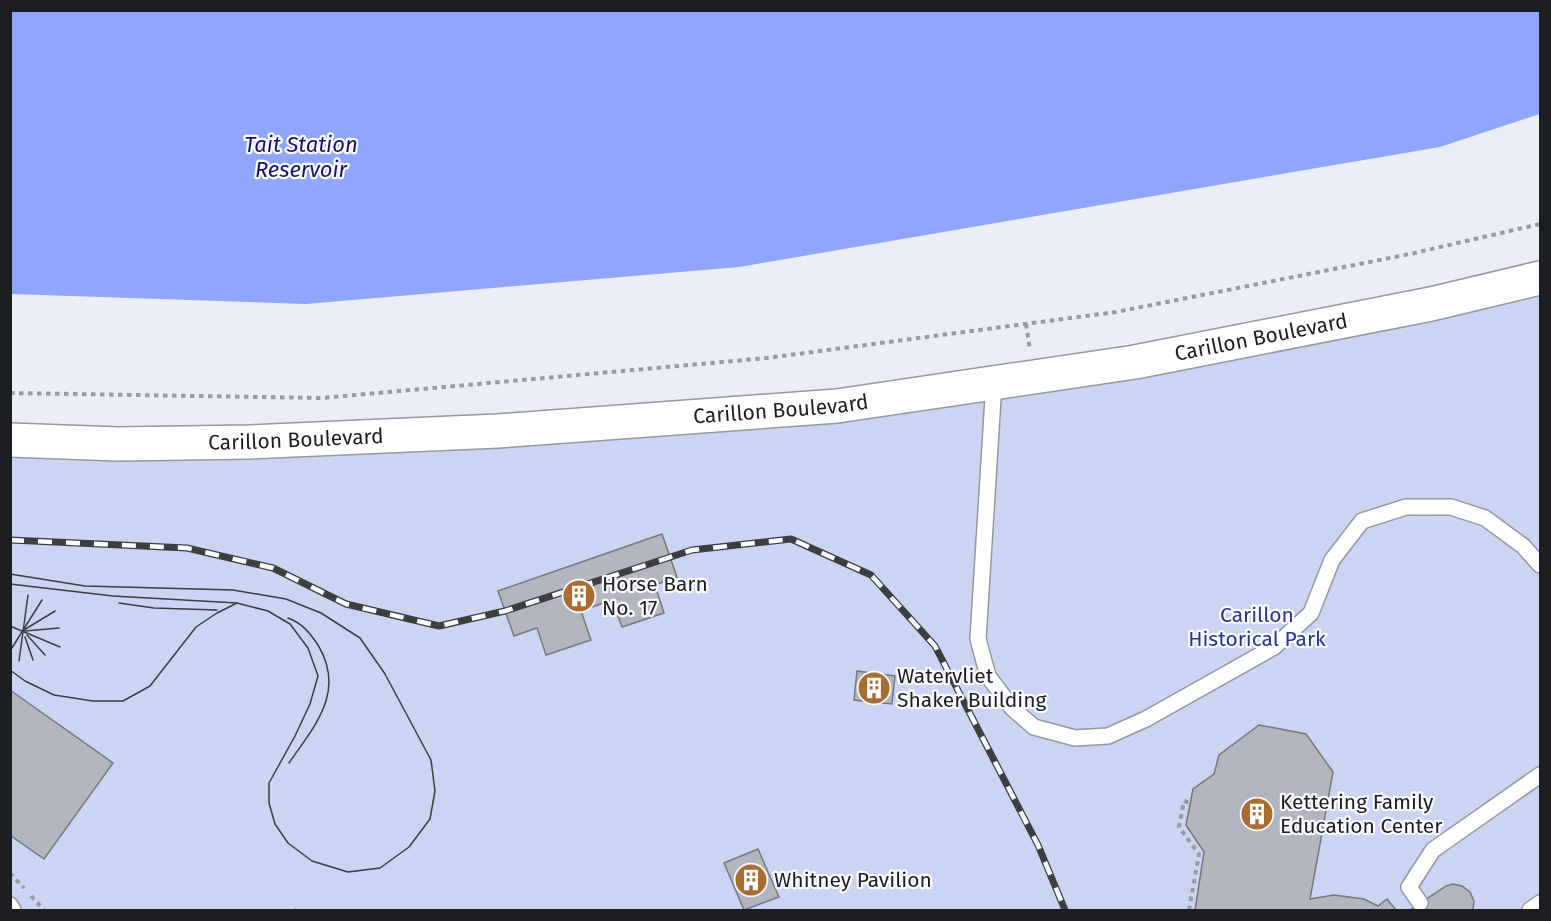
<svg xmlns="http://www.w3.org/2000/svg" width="1551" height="921" font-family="'Fira Sans',sans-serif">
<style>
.green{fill:#cbd4f2}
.water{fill:#90a6fc}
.building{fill:#b3b6be;stroke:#75787f;stroke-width:1.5}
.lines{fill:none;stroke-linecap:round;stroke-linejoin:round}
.service-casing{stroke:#9598a0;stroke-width:18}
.tertiary-casing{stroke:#9598a0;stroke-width:36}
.path{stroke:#989ba1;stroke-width:4;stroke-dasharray:4.5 4.5;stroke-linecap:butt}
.service{stroke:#fff;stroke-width:15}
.tertiary{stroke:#fff;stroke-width:33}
.tram{stroke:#3d3e42;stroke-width:1.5}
.rail-casing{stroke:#3d3e42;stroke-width:7}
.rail{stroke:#fafbff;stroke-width:4.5;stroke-dasharray:14;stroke-linecap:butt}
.labels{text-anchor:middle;stroke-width:4.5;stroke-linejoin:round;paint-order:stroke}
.street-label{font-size:21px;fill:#1d1e21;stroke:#fafbff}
.poi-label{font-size:21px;fill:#1d1e21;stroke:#fafbff;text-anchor:start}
.park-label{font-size:21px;fill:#293495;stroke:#fafbff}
.water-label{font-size:22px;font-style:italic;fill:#161274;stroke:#fafbff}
</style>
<rect width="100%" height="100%" fill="#ebeef6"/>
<polygon class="green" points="1540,278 1540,910 11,910 11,440 837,406"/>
<polygon class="water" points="11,10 1540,11 1540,114 1440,147 739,267 306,304 11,294"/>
<g class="building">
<polygon points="662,534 677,577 655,585 664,613 622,627 612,600 581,611 591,640 546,655 537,628 514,636 498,591"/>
<polygon points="857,671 895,676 892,704 854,700"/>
<polygon points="10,690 113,763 44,859 10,835"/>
<polygon points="1259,725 1306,734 1333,772 1310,899 1334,895 1364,899 1378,906 1387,899 1396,910 1195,910 1204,852 1186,825 1193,789 1214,774 1219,755"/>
<polygon points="758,849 779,897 744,910 724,863"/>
<polygon points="1453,884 1462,886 1470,892 1474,901 1473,910 1410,910 1446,886"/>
</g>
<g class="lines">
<defs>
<g id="service">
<polyline points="994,382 978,639 988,676 1012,708 1034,727 1075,738 1108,736 1146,719 1274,647 1311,613 1332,560 1362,521 1406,507 1451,507 1485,518 1523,546 1540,565"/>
<polyline points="1420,903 1409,887 1433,850 1540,775"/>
<polyline points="10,905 13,910"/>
<polyline points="1530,910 1540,903"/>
</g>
<g id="tertiary">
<path id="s1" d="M 10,440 L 118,444 L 249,442 L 498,431 L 837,406 L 1135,362 L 1431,304 L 1540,278"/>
</g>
</defs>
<use href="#service" class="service-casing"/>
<use href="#tertiary" class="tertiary-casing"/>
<g class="path">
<polyline points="1026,324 1030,350"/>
<polyline points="10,393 322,398 767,358 1116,312 1410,254 1540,224"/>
<polyline points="10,873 24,888"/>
<polyline points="31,896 44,910"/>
<polyline points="295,910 296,910"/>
<polyline points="1189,910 1199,854 1179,827 1184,801 1190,803"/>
</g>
<use href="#service" class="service"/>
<use href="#tertiary" class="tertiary"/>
<g class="tram">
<polyline points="10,574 85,586 233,590 286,599 321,613 360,638 385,674 431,760 435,791 430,819 409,847 380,868 348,872 312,861 288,843 275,824 269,803 269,783 295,736 310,704 318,676 308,648 290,624 268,611 237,603 113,596 10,584"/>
<polyline points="119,603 154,608 217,610"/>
<path d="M 288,618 C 302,623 310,633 318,645 C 346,692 315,725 289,763"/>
<polyline points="10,626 60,647"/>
<polyline points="24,630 55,611"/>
<polyline points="25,631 59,628"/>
<polyline points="27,635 45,655"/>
<polyline points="25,637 33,660"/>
<polyline points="10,651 42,600"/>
<polyline points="19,661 28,595"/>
<polyline points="10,670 25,681 54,695 93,701 123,701 150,686 196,627 217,613 237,603"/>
</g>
<defs>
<polyline id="rail" points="10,540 187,548 273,568 346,604 439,626 505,611 692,550 791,539 871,575 935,646 1038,845 1065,910"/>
</defs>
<use href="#rail" class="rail-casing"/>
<use href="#rail" class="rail"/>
</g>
<defs>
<symbol id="building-disc" viewBox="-11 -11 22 22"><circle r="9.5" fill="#a96c31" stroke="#fafbff"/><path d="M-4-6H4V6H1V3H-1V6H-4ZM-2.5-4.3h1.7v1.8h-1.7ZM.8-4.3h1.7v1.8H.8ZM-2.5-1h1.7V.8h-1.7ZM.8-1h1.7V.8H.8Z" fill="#fff"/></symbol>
</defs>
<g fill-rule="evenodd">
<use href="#building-disc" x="560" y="577" width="38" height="38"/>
<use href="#building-disc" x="855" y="669" width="38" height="38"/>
<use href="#building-disc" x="1238" y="795" width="38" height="38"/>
<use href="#building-disc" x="732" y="861" width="38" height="38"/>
</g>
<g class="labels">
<g class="street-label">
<text dy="7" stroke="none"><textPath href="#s1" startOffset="1258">Carillon Boulevard</textPath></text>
<text dy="7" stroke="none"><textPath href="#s1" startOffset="772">Carillon Boulevard</textPath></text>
<text dy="7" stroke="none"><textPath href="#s1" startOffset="286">Carillon Boulevard</textPath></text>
</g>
<g class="poi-label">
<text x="602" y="591">Horse Barn<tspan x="602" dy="24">No. 17</tspan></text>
<text x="897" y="683">Watervliet<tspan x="897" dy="24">Shaker Building</tspan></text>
<text x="1280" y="809">Kettering Family<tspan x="1280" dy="24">Education Center</tspan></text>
<text x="774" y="887">Whitney Pavilion</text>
</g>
<g class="park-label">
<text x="1257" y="622">Carillon<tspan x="1257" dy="24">Historical Park</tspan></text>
</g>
<g class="water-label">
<text x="301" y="152">Tait Station<tspan x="301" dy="25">Reservoir</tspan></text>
</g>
</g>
<rect width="1551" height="921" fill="none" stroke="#1d1e21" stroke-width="24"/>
</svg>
